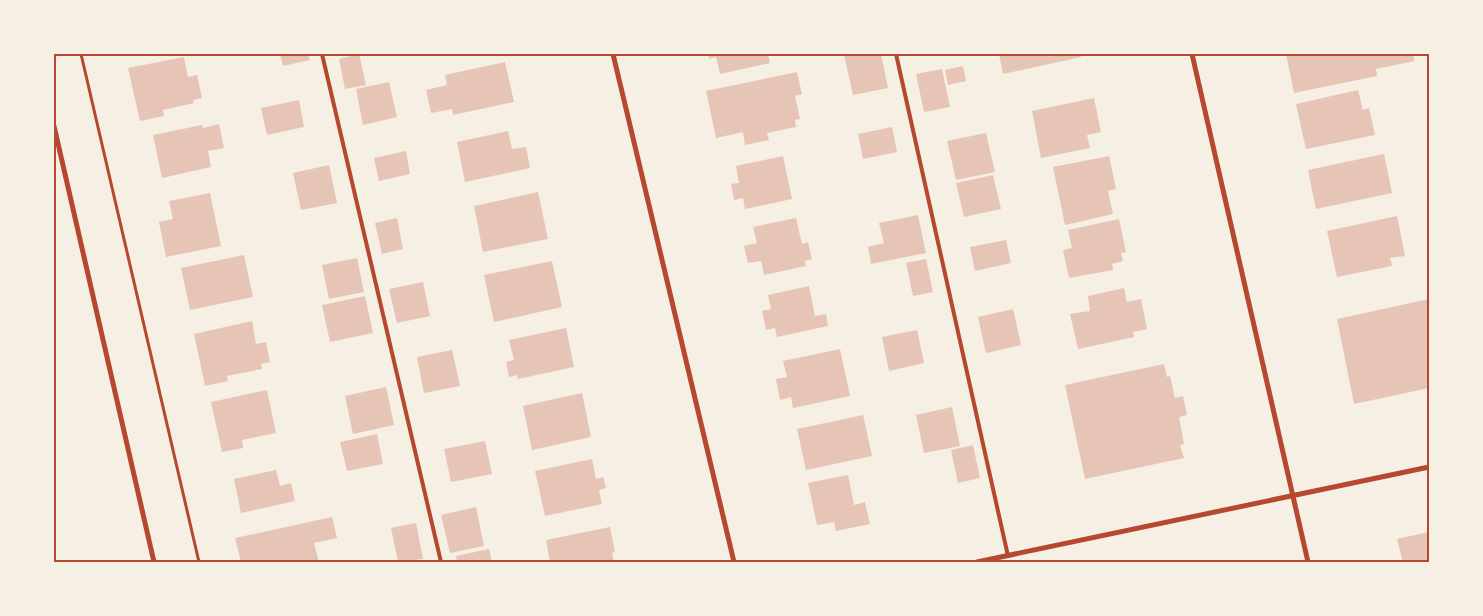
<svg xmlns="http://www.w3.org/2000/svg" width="1483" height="616" font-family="'PT Sans',sans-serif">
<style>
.building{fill:#e6c5b7}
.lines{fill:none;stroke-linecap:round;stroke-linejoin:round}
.path{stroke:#b5482f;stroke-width:3}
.service{stroke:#b5482f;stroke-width:4}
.minor{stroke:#b5482f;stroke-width:5}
.neatline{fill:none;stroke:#b5482f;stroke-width:2}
</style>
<rect width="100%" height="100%" fill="#f6efe4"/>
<g class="building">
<polygon points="280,54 308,54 310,60 283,66"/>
<polygon points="359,54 366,85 345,89 339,59"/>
<polygon points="708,54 768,54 770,63 720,74 716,57 709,59"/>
<polygon points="842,54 881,54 888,88 853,95 844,55 843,56"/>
<polygon points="999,54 1080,54 1081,57 1003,74"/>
<polygon points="1286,54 1413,54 1414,61 1376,69 1377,76 1294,93"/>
<polygon points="184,57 188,77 197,75 202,98 193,100 194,103 163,110 164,116 140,121 128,68"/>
<polygon points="505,62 514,102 453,115 452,109 431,113 426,90 447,85 445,75"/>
<polygon points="963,66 966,81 948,85 945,70"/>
<polygon points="942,69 950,107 924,112 916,74"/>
<polygon points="797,72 802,94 795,96 800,119 795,120 796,127 767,133 769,140 745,145 743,132 716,138 706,91"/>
<polygon points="389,82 397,117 363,125 356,89"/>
<polygon points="1358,90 1363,110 1369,108 1375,135 1306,149 1296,104"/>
<polygon points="1094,98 1101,132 1087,135 1090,148 1041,158 1032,111"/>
<polygon points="299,100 304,127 267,135 261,108"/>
<polygon points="219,124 224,148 208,151 211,167 162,178 153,135 202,125 203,128"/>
<polygon points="892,127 897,152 863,159 858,134"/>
<polygon points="508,131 512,149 526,147 530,168 465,182 457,142"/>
<polygon points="986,133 995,172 956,180 947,141"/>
<polygon points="406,151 410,174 379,181 374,158"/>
<polygon points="1384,154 1392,193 1316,209 1308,170"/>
<polygon points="783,156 792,199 745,209 743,198 734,200 731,184 739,183 736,166"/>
<polygon points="1109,156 1116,189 1108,191 1113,214 1065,225 1053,167"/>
<polygon points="329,165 337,203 301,210 293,173"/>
<polygon points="993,175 1001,209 964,217 956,183"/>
<polygon points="538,192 548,239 483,252 474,206"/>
<polygon points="210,193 221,246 166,257 159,222 173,219 169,201"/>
<polygon points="918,215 926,253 871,264 868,247 884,243 879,223"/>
<polygon points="1397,216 1405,256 1390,258 1392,266 1337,277 1327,231"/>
<polygon points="397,218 403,249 382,254 375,223"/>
<polygon points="796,218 802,244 808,242 812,259 805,261 806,266 764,275 761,261 748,263 744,246 757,243 753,227"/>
<polygon points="1119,219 1126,252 1121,253 1123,261 1112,264 1113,270 1069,278 1063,250 1072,248 1068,230"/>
<polygon points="1006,240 1011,263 975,271 970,247"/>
<polygon points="244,255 253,297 190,310 181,268"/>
<polygon points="357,258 364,292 329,299 322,265"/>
<polygon points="926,259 933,292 913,296 906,263"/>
<polygon points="552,261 562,307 494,322 484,275"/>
<polygon points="423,282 430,316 397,323 389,289"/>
<polygon points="809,286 815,316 826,314 828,326 777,337 775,328 766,330 762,311 771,309 768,295"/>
<polygon points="1124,288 1127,302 1141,299 1147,329 1133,332 1134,337 1078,349 1070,314 1090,311 1088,296"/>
<polygon points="365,296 373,333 330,342 322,305"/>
<polygon points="1429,299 1429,388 1354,404 1337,319"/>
<polygon points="1013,309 1021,345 986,353 978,317"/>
<polygon points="252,321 256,344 266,342 270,362 261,364 262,369 227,376 228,381 205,386 194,334"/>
<polygon points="566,328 574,367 518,379 517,375 509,377 506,362 514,360 509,340"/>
<polygon points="917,330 924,363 889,371 882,337"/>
<polygon points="840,349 850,396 793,408 791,397 780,400 776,379 787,377 783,361"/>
<polygon points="452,350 460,386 424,393 417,357"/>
<polygon points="1164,364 1167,377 1170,376 1175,398 1183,396 1187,415 1179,417 1184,444 1180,445 1184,458 1085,479 1065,385"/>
<polygon points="386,387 394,425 353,434 345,396"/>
<polygon points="267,390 276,433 242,440 243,448 222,452 211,402"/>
<polygon points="582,393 591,437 532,450 523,406"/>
<polygon points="952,407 960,446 924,453 916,415"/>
<polygon points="863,415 872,456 806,470 797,429"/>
<polygon points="377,434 383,464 347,471 340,442"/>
<polygon points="485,441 492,474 451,482 444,449"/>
<polygon points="973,445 980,478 958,483 951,450"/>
<polygon points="592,459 596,479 603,477 606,488 599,490 602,504 545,516 535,471"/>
<polygon points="276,470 280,486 291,483 295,501 241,513 234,479"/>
<polygon points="848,475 854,505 865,502 870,524 836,531 834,522 817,525 808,483"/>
<polygon points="476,507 484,546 450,553 441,515"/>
<polygon points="332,517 337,538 314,543 319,562 241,562 235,538"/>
<polygon points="416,523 423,559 398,562 391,528"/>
<polygon points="610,527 615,552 612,553 614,562 550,562 546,540"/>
<polygon points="1429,532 1429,562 1403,562 1397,539"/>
<polygon points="489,549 492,562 457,562 456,556"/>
</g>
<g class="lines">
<polyline class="path" points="81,54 199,562"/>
<g class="service">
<polyline points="322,54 441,562"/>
<polyline points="896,54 1008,556"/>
</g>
<g class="minor">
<polyline points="613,54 734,562"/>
<polyline points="1192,54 1308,562"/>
<polyline points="54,126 154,562"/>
<polyline points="977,562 1429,467"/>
</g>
</g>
<rect width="1483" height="616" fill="none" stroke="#f6efe4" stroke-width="110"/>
<rect x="55" y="55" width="1373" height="506" class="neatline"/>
</svg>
